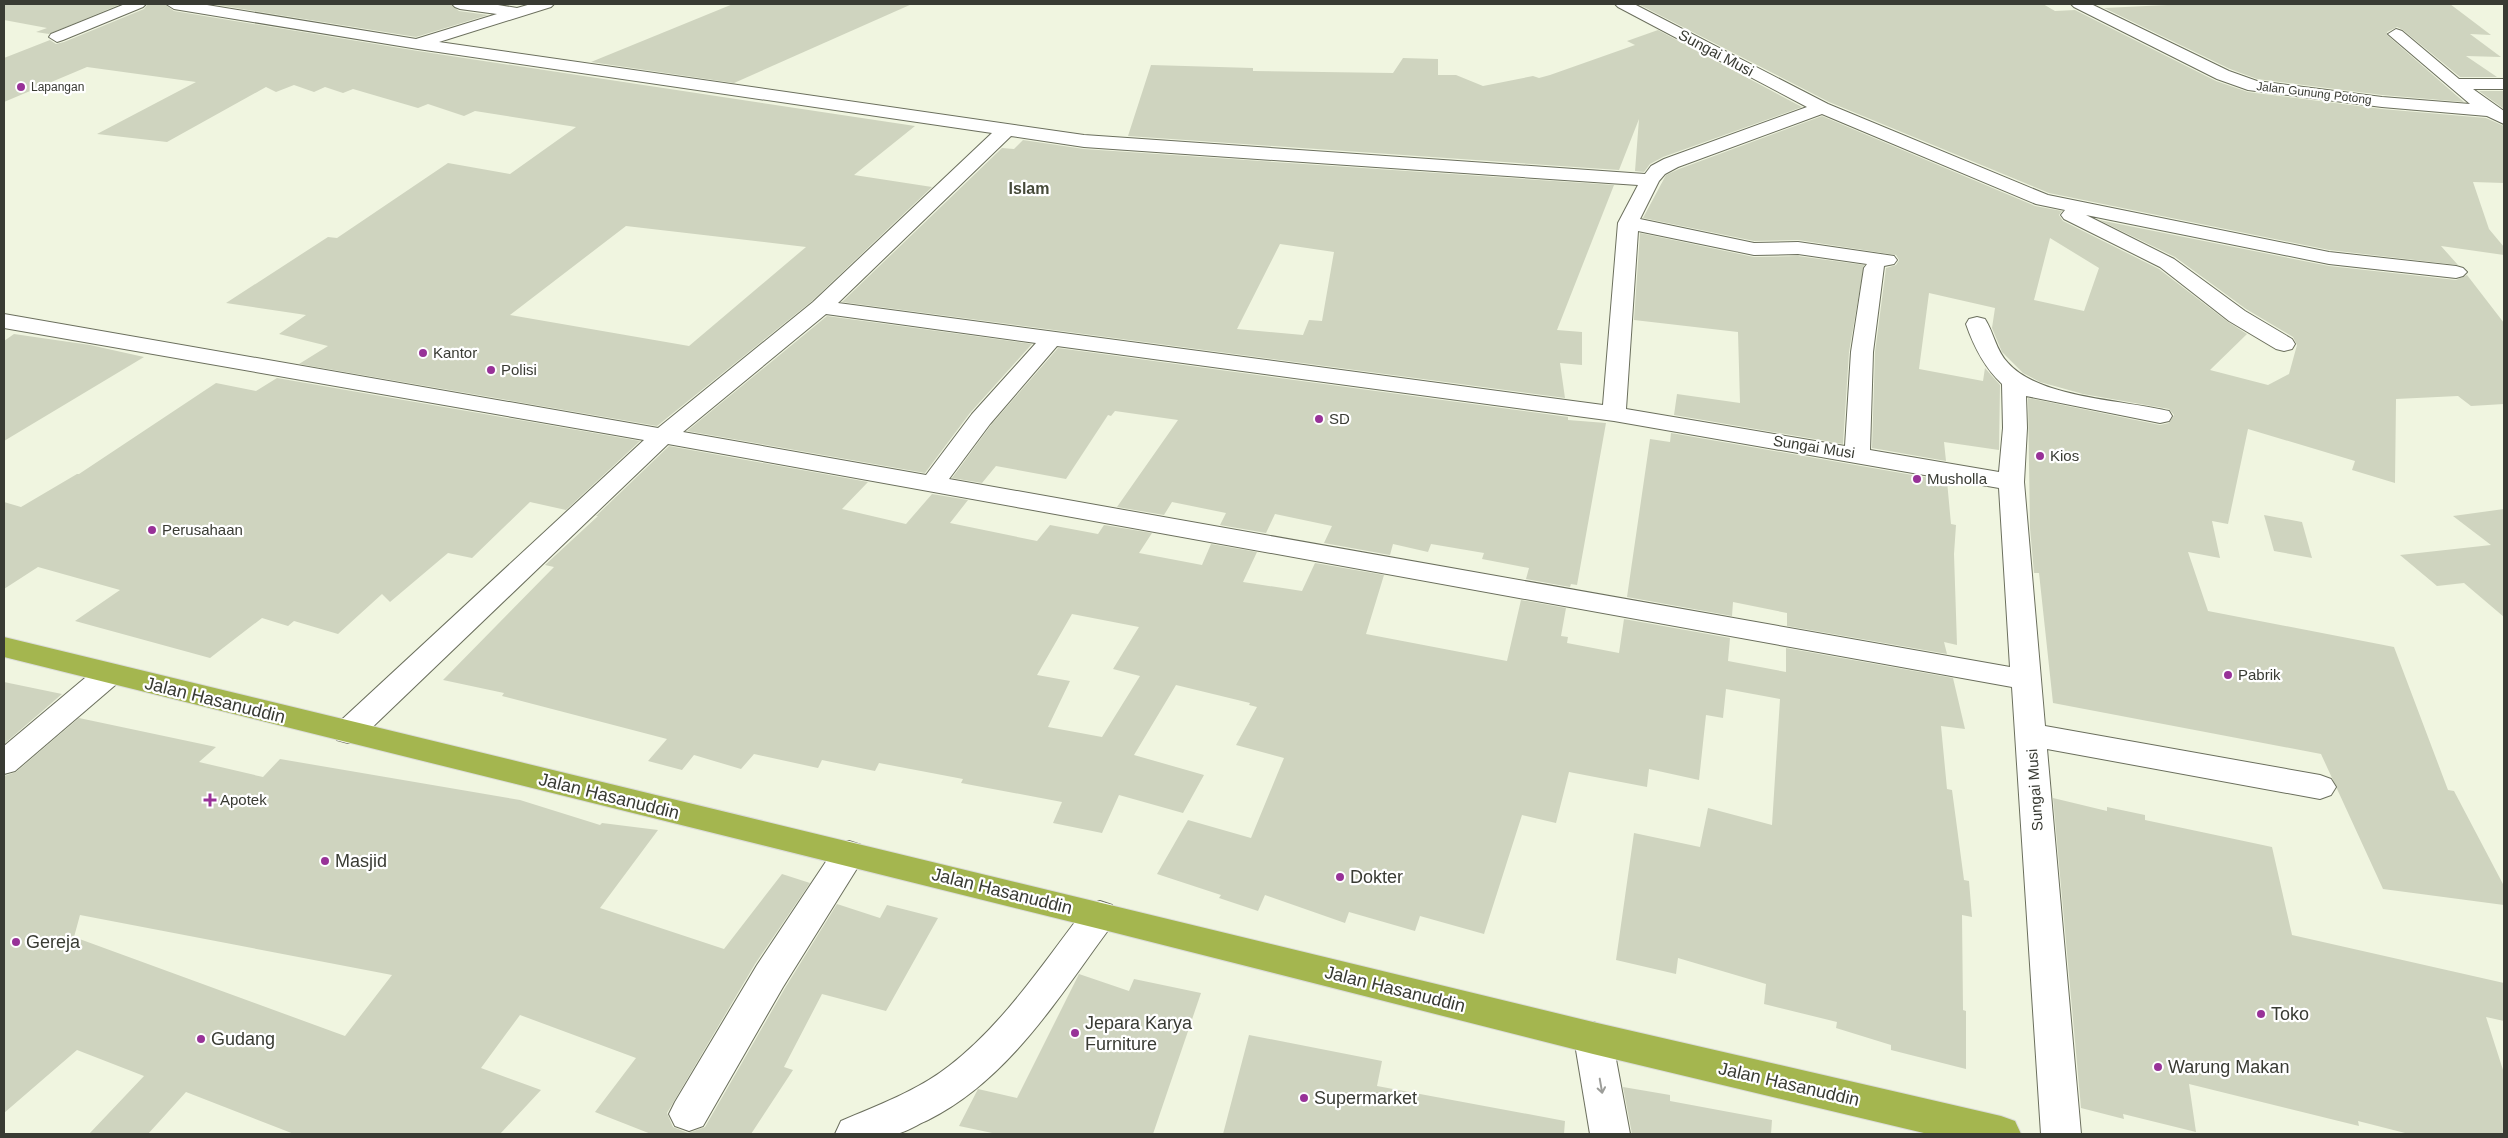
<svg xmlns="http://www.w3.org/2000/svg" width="2508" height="1138" font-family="Helvetica,sans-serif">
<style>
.building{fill:#cfd4bf;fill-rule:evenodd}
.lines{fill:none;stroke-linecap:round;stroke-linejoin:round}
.minor-casing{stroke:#6b6f5d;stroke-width:2}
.highway-casing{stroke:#dbdcda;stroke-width:2}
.minor{fill:#fff;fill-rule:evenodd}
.highway{fill:#a4b64f;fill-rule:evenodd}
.oneway{stroke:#9c9d99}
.poi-dot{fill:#983298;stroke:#fff;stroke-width:2}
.labels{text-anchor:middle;stroke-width:4.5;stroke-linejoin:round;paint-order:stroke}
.far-poi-label{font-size:12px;fill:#393b33;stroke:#fff;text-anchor:start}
.far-street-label{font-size:12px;fill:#393b33;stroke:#fff}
.street-label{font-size:15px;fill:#393b33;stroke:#fff}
.poi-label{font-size:15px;fill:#393b33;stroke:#fff;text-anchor:start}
.far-district-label{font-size:16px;font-weight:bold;fill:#454938;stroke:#fff}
.near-street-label{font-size:18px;fill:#393b33;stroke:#fff}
.near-poi-label{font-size:18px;fill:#393b33;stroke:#fff;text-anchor:start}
</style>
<rect width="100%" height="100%" fill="#f0f5e0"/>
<g class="building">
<polygon points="4,4 121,4 49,34 36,32 47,28 4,20"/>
<path d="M 148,4 L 164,4 L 174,11 L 418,51 L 915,126 L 854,175 L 932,187 L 812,301 L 657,426 L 299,364 L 328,346 L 279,334 L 306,315 L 226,303 L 328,237 L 337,238 L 448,163 L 510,174 L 576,127 L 475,111 L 464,116 L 428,104 L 418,108 L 353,89 L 343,93 L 325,87 L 314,92 L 294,85 L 276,92 L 266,87 L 167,142 L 97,134 L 196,82 L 87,67 L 4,102 L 4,58 L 50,40 L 56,44 L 64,42 L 144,9 ZM 626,226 L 806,247 L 689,346 L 510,315 Z"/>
<polygon points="211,4 450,4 459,11 488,15 416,37"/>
<polygon points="733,4 912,4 734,83 591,62"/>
<polygon points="1638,4 2043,4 2055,11 2075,10 2216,81 2248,92 2382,109 2486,118 2504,126 2504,183 2473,182 2489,229 2504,247 2504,255 2441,246 2458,265 2329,250 2049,193 1829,102"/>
<polygon points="2188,4 2450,4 2491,35 2470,34 2501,57 2466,56 2497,77 2460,77 2403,30 2397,27 2387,32 2387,35 2464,102 2382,95 2257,79 2230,69 2104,8"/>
<polygon points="1658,30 1802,107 1663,157 1650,164 1644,172 1635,171 1639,119 1619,170 1128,136 1151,65 1253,68 1253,71 1393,73 1403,58 1438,59 1438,75 1456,75 1483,86 1533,76 1539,78 1550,75 1635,45 1627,41"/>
<polygon points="2479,91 2504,91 2504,109"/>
<path d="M 1822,116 L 2035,206 L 2062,211 L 2059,215 L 2063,221 L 2159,269 L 2228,322 L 2247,334 L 2210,370 L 2268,385 L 2289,374 L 2297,345 L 2293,337 L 2246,309 L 2175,257 L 2099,220 L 2329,266 L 2456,280 L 2467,275 L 2504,323 L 2504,404 L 2471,406 L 2458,396 L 2396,399 L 2395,483 L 2352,470 L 2355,461 L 2248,429 L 2228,524 L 2212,521 L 2220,558 L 2188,552 L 2208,611 L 2394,647 L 2448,790 L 2454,791 L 2504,886 L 2504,905 L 2383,889 L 2321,754 L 2053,703 L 2039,573 L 2034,573 L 2030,528 L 2028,398 L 2160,425 L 2169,423 L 2174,415 L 2169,409 L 2083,394 L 2040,382 L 2023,373 L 2002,352 L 1992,328 L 1995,308 L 1929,293 L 1919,369 L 1983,381 L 1985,368 L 2000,385 L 1999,450 L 1944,442 L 1946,461 L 1872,448 L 1875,352 L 1886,268 L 1896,265 L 1899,260 L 1896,255 L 1798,240 L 1754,241 L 1643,218 L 1666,175 L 1679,169 ZM 2050,238 L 2099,268 L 2084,311 L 2034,300 Z"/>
<path d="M 1023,140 L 1084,149 L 1614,185 L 1557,330 L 1582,332 L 1582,365 L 1560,363 L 1565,398 L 842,302 L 1002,148 L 1014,149 ZM 1280,244 L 1334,252 L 1322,321 L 1309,320 L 1303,335 L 1237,329 Z"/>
<polygon points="1640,233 1754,257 1798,256 1864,265 1849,352 1843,444 1674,415 1677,394 1740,403 1738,332 1634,320"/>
<polygon points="827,316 1032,344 970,413 925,473 687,431"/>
<polygon points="14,334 90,345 144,357 4,441 4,341"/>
<polygon points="1058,348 1568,417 1568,420 1606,423 1577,585 1571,584 1570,587 1526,579 1529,568 1482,559 1484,553 1431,544 1428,552 1393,544 1390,555 1324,543 1332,526 1275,514 1266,533 1220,525 1226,513 1172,502 1164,515 1117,507 1178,420 1115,411 1111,416 1108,415 1066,479 996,466 982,483 952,478 991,425"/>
<polygon points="277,378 640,441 566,510 530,502 472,558 448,553 390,602 382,594 338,634 294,621 288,626 262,618 210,658 75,621 120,590 38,567 4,589 4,502 21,507 77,474 79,474 216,383 256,391"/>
<polygon points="1671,433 1947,481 1951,524 1956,525 1954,554 1957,645 1944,642 1947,654 1787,626 1787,613 1733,602 1732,616 1627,597 1650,439 1670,442"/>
<path d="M 669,446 L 868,482 L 842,509 L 906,524 L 932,494 L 968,500 L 950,523 L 1037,541 L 1050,525 L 1098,534 L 1104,525 L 1152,533 L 1139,553 L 1202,565 L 1211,544 L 1257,552 L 1243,582 L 1302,591 L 1315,563 L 1384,575 L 1366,634 L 1507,661 L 1521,600 L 1566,608 L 1561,636 L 1568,637 L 1567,643 L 1619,653 L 1624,619 L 1730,638 L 1728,661 L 1786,672 L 1786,648 L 1953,678 L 1965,729 L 1941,726 L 1947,789 L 1952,790 L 1964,880 L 1969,881 L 1972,917 L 1962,915 L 1963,1010 L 1966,1011 L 1966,1069 L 1891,1050 L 1891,1045 L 1836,1028 L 1837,1022 L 1764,1004 L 1766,984 L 1678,958 L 1676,974 L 1616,960 L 1634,833 L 1700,847 L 1708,808 L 1772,825 L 1780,699 L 1726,689 L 1723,718 L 1706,715 L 1699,780 L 1649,769 L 1647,787 L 1569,772 L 1556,823 L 1522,815 L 1484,934 L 1420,916 L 1415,931 L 1349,912 L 1345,923 L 1265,895 L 1258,911 L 1219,898 L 1221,895 L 1157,874 L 1188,820 L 1251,838 L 1284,758 L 1236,745 L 1257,707 L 1249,705 L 1250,703 L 1176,685 L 1134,755 L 1204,775 L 1183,813 L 1119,795 L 1102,833 L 1053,823 L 1062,802 L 961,783 L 963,779 L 879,763 L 875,771 L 822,760 L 818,768 L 754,754 L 741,769 L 694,755 L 682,770 L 648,761 L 667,739 L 502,696 L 504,693 L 443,680 L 554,567 L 545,565 L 598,516 L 596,516 ZM 1072,614 L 1139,627 L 1113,669 L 1140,676 L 1102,737 L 1048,727 L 1070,681 L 1037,675 Z"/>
<polygon points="2504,509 2504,617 2464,583 2437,586 2400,555 2491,545 2453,516"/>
<polygon points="2264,515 2302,522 2312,558 2274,551"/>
<polygon points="4,682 62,694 4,744"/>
<path d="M 79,718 L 216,747 L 199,762 L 263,777 L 280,759 L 520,800 L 600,825 L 602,823 L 658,830 L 600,908 L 724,949 L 782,874 L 810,883 L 755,964 L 667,1113 L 673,1127 L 688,1133 L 705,1127 L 785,988 L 837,904 L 880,918 L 887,905 L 938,918 L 886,1011 L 822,994 L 784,1067 L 793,1070 L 751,1134 L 651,1134 L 595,1112 L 636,1058 L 520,1015 L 481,1068 L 541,1090 L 500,1134 L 294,1134 L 186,1092 L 148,1134 L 89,1134 L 144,1076 L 77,1050 L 4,1113 L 4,776 L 16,772 ZM 80,915 L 392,975 L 345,1036 L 74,937 Z"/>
<polygon points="2053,798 2107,811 2107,807 2145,815 2145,820 2272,847 2292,935 2504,983 2504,1021 2486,1017 2504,1073 2504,1134 2409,1134 2358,1121 2359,1126 2189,1084 2196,1132 2123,1114 2124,1119 2081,1108"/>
<polygon points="1079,974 1129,991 1134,979 1201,993 1153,1134 997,1134 959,1126 978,1089 1017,1098"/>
<polygon points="1249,1035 1382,1061 1377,1086 1565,1121 1564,1134 1223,1134"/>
<polygon points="1623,1087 1670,1095 1670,1101 1772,1120 1771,1134 1632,1134"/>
</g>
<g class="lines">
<defs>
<g id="minor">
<polygon points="125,4 146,4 143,7 63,40 57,42 49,37 51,34"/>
<path d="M 166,4 L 201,4 L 416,39 L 497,14 L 460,9 L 455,7 L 452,4 L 492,4 L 517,8 L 531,4 L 554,4 L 551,7 L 439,42 L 1084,135 L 1645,174 L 1651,166 L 1664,159 L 1807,107 L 1618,7 L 1615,4 L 1634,4 L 1828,104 L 2048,195 L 2329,252 L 2456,266 L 2463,268 L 2467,272 L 2463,276 L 2456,278 L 2329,264 L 2086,215 L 2174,259 L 2245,311 L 2292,339 L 2295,344 L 2292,349 L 2284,351 L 2276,349 L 2229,321 L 2160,267 L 2064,219 L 2061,215 L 2065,210 L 2036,204 L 1822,114 L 1678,167 L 1665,174 L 1659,181 L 1640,219 L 1754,243 L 1798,242 L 1894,256 L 1897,260 L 1894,264 L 1884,266 L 1873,352 L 1870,450 L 1999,472 L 2003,428 L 2002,384 C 1984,367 1974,347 1966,324 L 1969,319 L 1977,317 L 1985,319 C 1994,333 1996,351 2008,363 C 2039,398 2123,400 2169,411 L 2172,416 L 2169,421 L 2160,423 L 2026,396 L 2027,428 L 2024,482 L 2045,726 L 2320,775 L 2331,779 L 2336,787 L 2331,795 L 2320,799 L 2047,749 L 2081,1134 L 2041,1134 L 2012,687 L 668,444 L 359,740 L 348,743 L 337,740 L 333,732 L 337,724 L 644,440 L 4,328 L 4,314 L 658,428 L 813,302 L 992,133 L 418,49 L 174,9 ZM 1011,136 L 1084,147 L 1638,185 L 1618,223 L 1603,405 L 838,303 ZM 1638,231 L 1754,255 L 1798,254 L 1867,264 L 1864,268 L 1851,352 L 1845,446 L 1626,409 ZM 826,314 L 1036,343 L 972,414 L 926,475 L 683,432 ZM 1057,346 L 1614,421 L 1999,488 L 2010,667 L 949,479 L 990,424 Z"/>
<polygon points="2071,4 2091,4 2229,71 2257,81 2382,97 2470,104 2388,34 2396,29 2402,31 2459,79 2504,79 2504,89 2473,89 2504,111 2504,124 2487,116 2382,107 2248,90 2217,79 2074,7"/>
<polygon points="109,664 120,667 124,674 120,681 15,771 4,774 4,746 98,667"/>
<polygon points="849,841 861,845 866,854 783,987 703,1126 689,1131 675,1126 669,1114 675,1102 757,965 837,845"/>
<path d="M 1100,901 L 1112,905 L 1117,915 L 1112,925 C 1059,996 1010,1079 928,1120 C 918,1124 907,1132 896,1134 C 880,1138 853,1134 835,1134 L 841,1121 C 878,1105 917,1091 949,1066 C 1005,1023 1045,960 1088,905 Z"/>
<polygon points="1593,1022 1606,1027 1612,1038 1630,1134 1590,1134 1574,1038 1580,1027"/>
</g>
<polygon id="highway" points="4,637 1593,1022 2001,1116 2015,1121 2021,1134 1928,1134 1593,1054 1100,929 4,657"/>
</defs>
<use href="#minor" class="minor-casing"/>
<use href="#highway" class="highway-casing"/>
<use href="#minor" class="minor"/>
<use href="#highway" class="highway"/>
</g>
<defs><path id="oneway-shaft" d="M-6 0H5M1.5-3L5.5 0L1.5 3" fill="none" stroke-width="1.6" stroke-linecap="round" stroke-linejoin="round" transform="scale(1.25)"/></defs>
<use class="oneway" href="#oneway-shaft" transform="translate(1601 1086) rotate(80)"/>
<g class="poi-dot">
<circle cx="21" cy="87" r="5"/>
<circle cx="423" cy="353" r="5"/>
<circle cx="491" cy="370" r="5"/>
<circle cx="1319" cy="419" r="5"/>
<circle cx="2040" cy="456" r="5"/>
<circle cx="1917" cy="479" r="5"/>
<circle cx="152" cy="530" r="5"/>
<circle cx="2228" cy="675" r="5"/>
<path d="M207.5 792.5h5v5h5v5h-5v5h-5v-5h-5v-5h5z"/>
<circle cx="325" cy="861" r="5"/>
<circle cx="1340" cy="877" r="5"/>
<circle cx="16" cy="942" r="5"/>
<circle cx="2261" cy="1014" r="5"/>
<circle cx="1075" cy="1033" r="5"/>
<circle cx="201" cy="1039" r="5"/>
<circle cx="2158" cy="1067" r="5"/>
<circle cx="1304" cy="1098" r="5"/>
</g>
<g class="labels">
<g class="far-poi-label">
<text x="31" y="91">Lapangan</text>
</g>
<g class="far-street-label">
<text transform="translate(2314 93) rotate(7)" y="4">Jalan Gunung Potong</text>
</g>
<g class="street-label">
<text transform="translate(1716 53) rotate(28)" y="5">Sungai Musi</text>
<text transform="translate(1814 447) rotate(9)" y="5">Sungai Musi</text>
<text transform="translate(2035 790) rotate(-94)" y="5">Sungai Musi</text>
</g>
<g class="poi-label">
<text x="433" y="358">Kantor</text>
<text x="501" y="375">Polisi</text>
<text x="1329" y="424">SD</text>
<text x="2050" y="461">Kios</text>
<text x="1927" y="484">Musholla</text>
<text x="162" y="535">Perusahaan</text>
<text x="2238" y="680">Pabrik</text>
<text x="220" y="805">Apotek</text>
</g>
<g class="far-district-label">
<text x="1029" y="194">Islam</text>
</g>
<g class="near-street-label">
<text transform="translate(215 700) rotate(14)" y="6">Jalan Hasanuddin</text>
<text transform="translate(609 796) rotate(14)" y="6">Jalan Hasanuddin</text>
<text transform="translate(1002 891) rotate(14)" y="6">Jalan Hasanuddin</text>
<text transform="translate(1395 989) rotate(14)" y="6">Jalan Hasanuddin</text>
<text transform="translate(1789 1084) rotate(13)" y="6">Jalan Hasanuddin</text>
</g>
<g class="near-poi-label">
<text x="335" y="867">Masjid</text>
<text x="1350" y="883">Dokter</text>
<text x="26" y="948">Gereja</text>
<text x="2271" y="1020">Toko</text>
<text x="1085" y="1029">Jepara Karya<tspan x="1085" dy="21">Furniture</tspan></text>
<text x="211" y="1045">Gudang</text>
<text x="2168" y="1073">Warung Makan</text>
<text x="1314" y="1104">Supermarket</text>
</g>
</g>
<rect width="2508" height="1138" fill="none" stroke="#393b33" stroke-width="10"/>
</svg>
